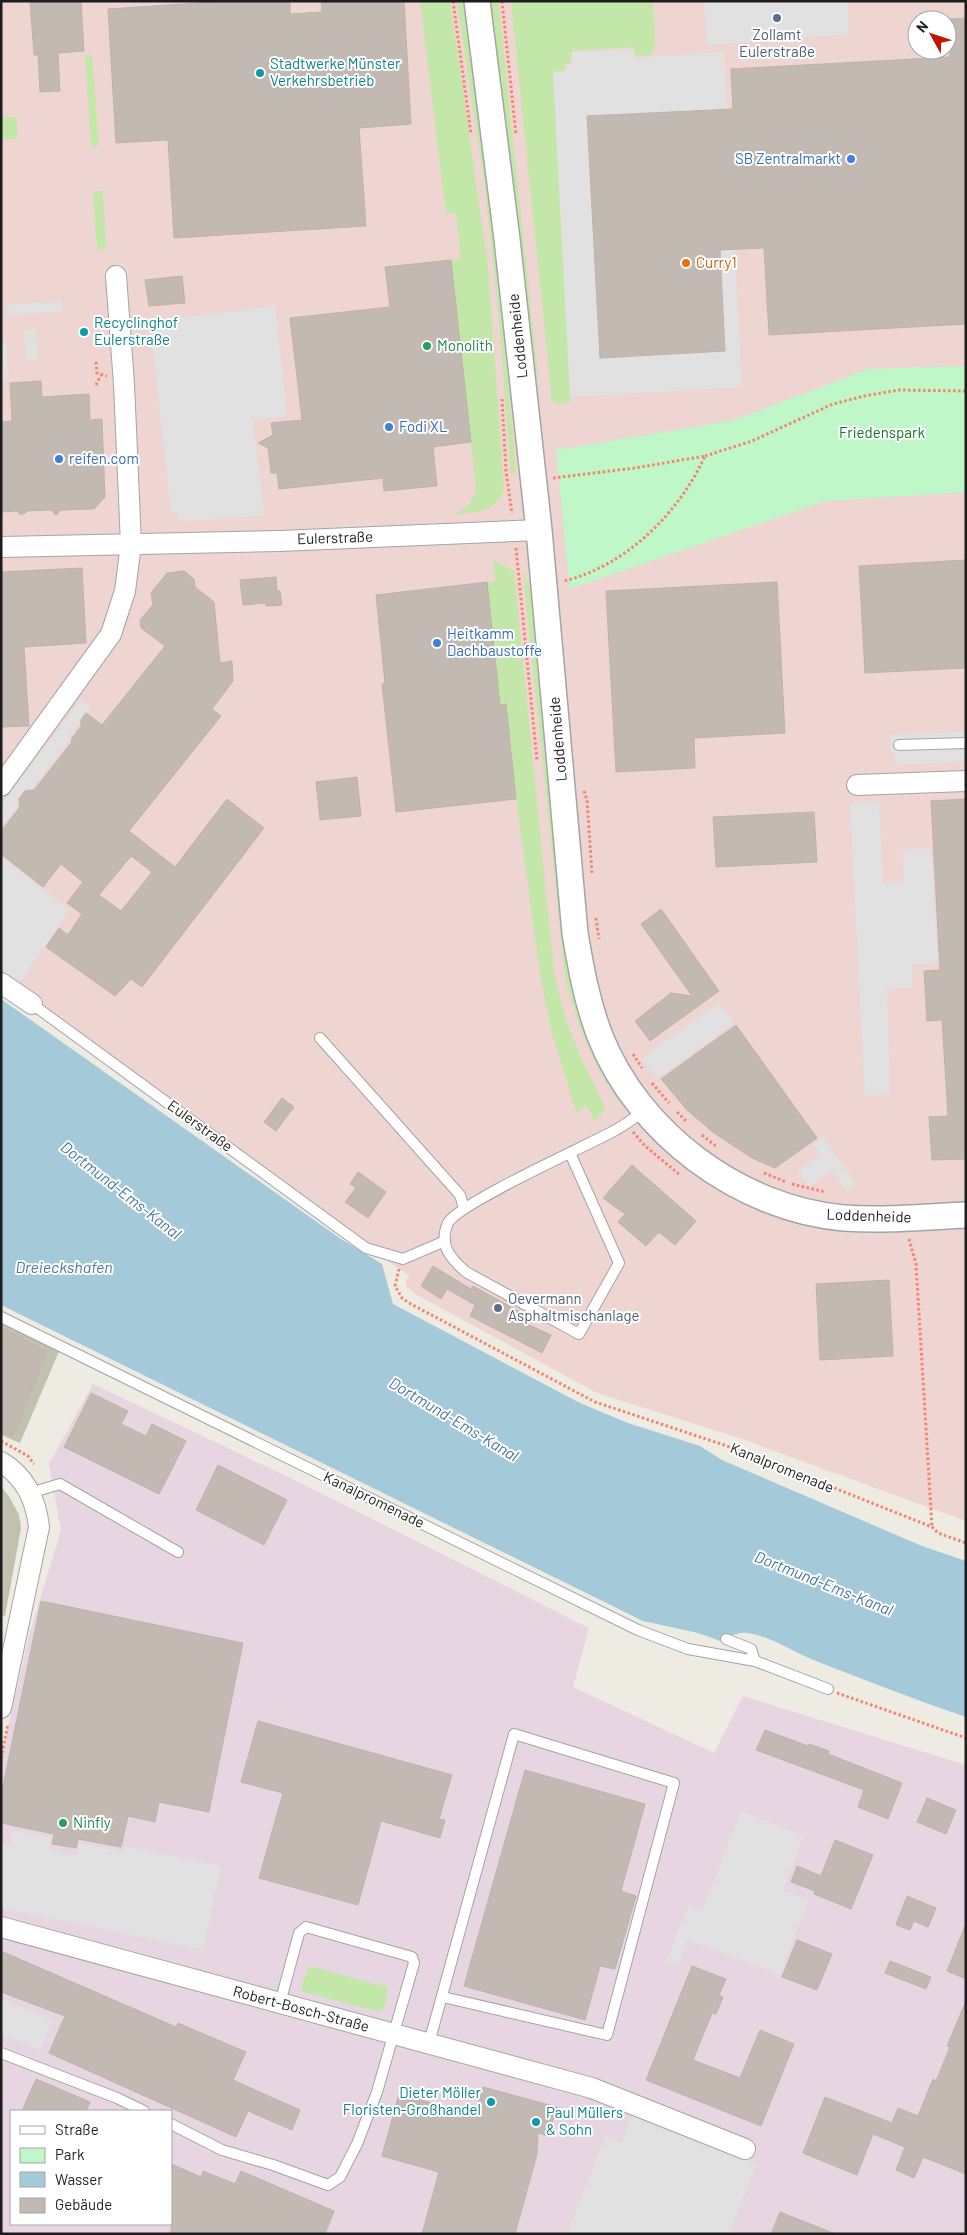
<svg xmlns="http://www.w3.org/2000/svg" width="967" height="2235" font-family="Barlow,sans-serif">
<style>
.commercial{fill:#eed5d2;fill-rule:evenodd}
.industrial{fill:#e7d5e2;fill-rule:evenodd}
.construction{fill:#c0c2af}
.grass{fill:#c3e7a9}
.park{fill:#c0f7c9}
.parking{fill:#e1e1e1}
.water{fill:#a4cada}
.building{fill:#c2bab2;stroke:#bfb3a6;fill-rule:evenodd}
.lines{fill:none;stroke-linecap:round;stroke-linejoin:round}
.service-casing{stroke:#a4a4a4;stroke-width:12}
.minor-casing{stroke:#a4a4a4;stroke-width:22}
.tertiary-casing{stroke:#a4a4a4;stroke-width:28}
.path{stroke:#f5856c;stroke-width:3;stroke-dasharray:2.5 2.5;stroke-linecap:butt}
.service{stroke:#fff;stroke-width:10}
.minor{stroke:#fff;stroke-width:20}
.tertiary{stroke:#fff;stroke-width:25}
.service-dot{fill:#5c6f8a;stroke:#fff;stroke-width:2}
.culture-dot{fill:#0f9aa8;stroke:#fff;stroke-width:2}
.shop-dot{fill:#3f7fe0;stroke:#fff;stroke-width:2}
.food-dot{fill:#e8710a;stroke:#fff;stroke-width:2}
.leisure-dot{fill:#2e9e5b;stroke:#fff;stroke-width:2}
.labels{text-anchor:middle;stroke-width:4;stroke-linejoin:round;paint-order:stroke}
.service-label{font-size:15px;fill:#4e5e75;stroke:#fff}
.culture-label{font-size:15px;fill:#0d838f;stroke:#fff;text-anchor:start}
.shop-label{font-size:15px;fill:#366cbe;stroke:#fff;text-anchor:start}
.food-label{font-size:15px;fill:#c56008;stroke:#fff;text-anchor:start}
.street-label{font-size:15px;fill:#1d1d1d;stroke:#fff}
.leisure-label{font-size:15px;fill:#27864d;stroke:#fff;text-anchor:start}
.park-label{font-size:15px;fill:#0e771f;stroke:#fff}
.water-label{font-size:16px;font-style:italic;fill:#4c74a9;stroke:#fff}
</style>
<rect width="100%" height="100%" fill="#eeebe3"/>
<path class="commercial" d="M 1,1 L 966,1 L 966,1521 L 739,1438 L 597,1393 L 417,1295 L 406,1286 L 406,1280 L 409,1276 L 28,1007 L 1,974 ZM 917,20 L 947,20 L 947,50 L 917,50 Z"/>
<path class="industrial" d="M 93,1384 L 301,1483 L 589,1628 L 573,1687 L 714,1753 L 743,1696 L 966,1765 L 966,2234 L 1,2234 L 1,1757 L 30,1632 L 61,1530 L 49,1464 ZM 11,2111 L 171,2111 L 171,2224 L 11,2224 Z"/>
<g class="construction">
<polygon points="1,1320 60,1349 20,1443 1,1435"/>
<polygon points="1,1486 10,1498 19,1515 21,1528 5,1616 1,1615"/>
</g>
<g class="grass">
<path d="M 420,1 L 450,1 L 488,266 L 504,490 C 495,512 475,513 454,515 L 469,505 L 476,489 L 451,260 L 461,259 L 456,213 L 446,214 Z"/>
<polygon points="457,1 463,1 490,190 513,434 516,472 511,474 498,307 484,181"/>
<polygon points="491,1 498,1 499,8 535,348 538,379 537,382 519,257"/>
<polygon points="511,1 653,1 655,47 651,55 635,56 633,47 571,51 571,63 565,64 565,70 553,72 571,402 556,404 552,401"/>
<polygon points="85,55 92,55 99,146 91,147"/>
<polygon points="16,117 18,139 1,140 1,118"/>
<polygon points="103,191 106,249 97,249 93,192"/>
<polygon points="493,560 514,571 554,973 565,1017 581,1058 606,1109 594,1121 587,1106 576,1112 552,1034 541,980 516,799 506,705 500,705 499,698 487,582 495,581"/>
<path d="M 523,573 L 532,591 L 534,604 L 558,851 L 621,1098 L 621,1105 C 592,1064 577,1025 565,977 Z"/>
<path d="M 309,1966 L 387,1987 C 389,1995 386,2004 381,2011 L 376,2011 L 303,1992 L 301,1988 Z"/>
</g>
<polygon class="park" points="966,366 966,492 826,501 570,589 556,450 732,421 868,369"/>
<g class="parking">
<polygon points="704,1 848,1 848,34 707,45"/>
<polygon points="632,49 635,58 724,52 742,387 570,397 553,72 565,71 566,65 571,63 572,52"/>
<polygon points="62,302 63,312 7,315 7,305"/>
<polygon points="275,306 287,416 253,420 264,516 178,521 177,512 171,512 150,322"/>
<polygon points="24,330 36,330 38,360 26,361"/>
<polygon points="1,342 6,342 9,379 1,380"/>
<polygon points="81,700 92,708 79,720 80,723 68,738 70,740 31,790 27,787 16,801 20,804 1,827 1,805"/>
<polygon points="966,732 966,761 895,765 894,753 891,752 890,735"/>
<polygon points="879,801 883,884 904,882 903,850 931,848 938,962 912,965 912,988 887,989 890,1094 865,1096 850,803"/>
<polygon points="1,856 69,910 20,983 1,969"/>
<polygon points="719,1002 734,1023 657,1079 642,1058"/>
<polygon points="823,1137 857,1185 847,1192 832,1170 809,1187 798,1171 820,1155 813,1144"/>
<polygon points="741,1811 804,1836 783,1890 809,1900 780,1975 688,1940 678,1966 666,1962 688,1905 702,1910"/>
<polygon points="12,1830 52,1838 49,1850 76,1856 79,1843 123,1852 125,1846 221,1866 203,1950 1,1908 1,1844 8,1846"/>
<polygon points="1,1999 53,2020 40,2050 1,2033"/>
<polygon points="633,2115 757,2164 729,2234 567,2234 605,2136 621,2143"/>
</g>
<path class="water" d="M 1,999 L 341,1239 L 382,1264 L 393,1304 L 580,1403 L 628,1423 L 700,1446 L 722,1460 L 922,1546 L 966,1561 L 966,1717 C 913,1699 862,1679 811,1659 C 790,1650 770,1636 747,1633 C 738,1632 729,1636 723,1642 L 698,1633 L 643,1621 L 1,1305 Z"/>
<g class="building">
<polygon points="30,1 81,1 84,51 58,53 60,91 40,92 38,55 34,55"/>
<polygon points="228,1 290,1 290,14 322,12 321,1 404,1 411,124 359,128 366,226 174,238 168,140 116,143 108,9"/>
<polygon points="966,18 966,324 769,335 764,248 720,250 725,351 600,358 587,116 733,109 731,69 950,57 948,19"/>
<polygon points="451,260 471,442 433,447 437,486 384,491 383,478 279,489 277,473 271,473 268,448 258,443 273,435 271,423 302,420 290,318 390,307 385,267"/>
<polygon points="182,276 185,303 149,306 145,280"/>
<polygon points="41,381 42,397 89,394 90,420 102,419 105,497 94,509 61,510 56,515 51,510 27,511 24,514 19,514 17,511 1,512 1,422 12,421 10,383"/>
<polygon points="966,560 966,668 865,673 859,566"/>
<polygon points="82,568 86,643 24,647 29,726 1,727 1,572"/>
<path d="M 184,571 L 194,579 L 195,587 L 214,602 L 220,663 L 232,661 L 233,681 L 212,709 L 221,716 L 129,831 L 175,867 L 227,799 L 264,828 L 142,987 L 131,979 L 115,996 L 46,947 L 59,928 L 68,935 L 82,914 L 67,903 L 83,882 L 61,864 L 43,887 L 1,854 L 1,831 L 20,807 L 19,799 L 25,791 L 34,790 L 72,742 L 71,740 L 81,726 L 81,720 L 86,713 L 102,725 L 165,646 L 141,628 L 140,620 L 153,605 L 151,593 L 167,573 ZM 131,856 L 152,872 L 121,911 L 99,895 Z"/>
<polygon points="276,577 277,591 280,591 282,605 266,606 266,603 243,605 240,580"/>
<polygon points="487,582 500,705 506,704 516,799 396,812 382,684 385,683 376,595"/>
<polygon points="777,582 785,733 694,738 695,768 616,772 606,591"/>
<polygon points="357,777 361,816 320,820 316,782"/>
<polygon points="966,799 966,1159 932,1160 929,1117 948,1116 942,1020 927,1021 924,971 940,970 931,801"/>
<polygon points="814,812 817,862 716,867 713,817"/>
<polygon points="661,909 719,991 650,1041 635,1021 671,993 692,996 641,924"/>
<polygon points="736,1025 817,1138 775,1168 752,1158 714,1133 688,1111 661,1079"/>
<polygon points="282,1098 294,1107 276,1131 264,1122"/>
<polygon points="632,1165 696,1221 675,1245 659,1232 646,1246 618,1222 625,1214 603,1198"/>
<polygon points="358,1172 386,1192 368,1218 345,1202 356,1188 350,1184"/>
<polygon points="433,1266 471,1289 473,1286 520,1312 516,1319 551,1335 542,1353 470,1316 475,1305 447,1289 441,1299 421,1286"/>
<polygon points="889,1280 893,1356 820,1360 816,1284"/>
<polygon points="1,1328 47,1352 13,1436 1,1432"/>
<polygon points="91,1393 128,1411 121,1424 146,1436 152,1424 186,1441 159,1494 64,1447"/>
<polygon points="218,1465 287,1500 264,1545 196,1510"/>
<polygon points="41,1601 243,1643 209,1812 159,1802 155,1822 128,1816 121,1847 78,1839 76,1848 52,1844 54,1834 1,1823 1,1796"/>
<polygon points="258,1721 452,1775 439,1819 445,1820 440,1838 381,1821 358,1905 259,1878 283,1793 241,1782"/>
<polygon points="765,1730 808,1746 809,1744 829,1751 828,1754 902,1783 888,1819 858,1807 864,1790 756,1750"/>
<polygon points="525,1770 645,1804 621,1891 636,1896 615,1969 600,1966 585,2020 464,1986"/>
<polygon points="927,1798 956,1810 946,1834 917,1822"/>
<polygon points="835,1840 873,1855 851,1909 814,1894 815,1891 791,1882 797,1866 821,1876"/>
<polygon points="907,1896 936,1908 928,1927 914,1921 910,1930 896,1925"/>
<polygon points="965,1926 966,1926 966,1979 947,1971"/>
<polygon points="797,1940 832,1954 817,1990 782,1977"/>
<polygon points="1,1951 176,2027 178,2023 246,2052 233,2080 300,2110 292,2130 248,2111 236,2137 49,2053 65,2016 1,1992"/>
<polygon points="890,1961 931,1977 926,1989 885,1973"/>
<polygon points="692,1966 726,1979 719,1995 723,1997 716,2014 712,2013 693,2060 740,2078 760,2030 794,2044 761,2126 646,2080"/>
<polygon points="966,2001 966,2174 923,2157 914,2178 896,2170 905,2147 873,2134 857,2175 803,2153 825,2097 892,2123 898,2108 918,2116 933,2079 936,2081 950,2047 947,2046"/>
<polygon points="36,2079 90,2102 86,2111 22,2111"/>
<polygon points="483,2087 557,2107 548,2136 538,2133 537,2154 515,2234 422,2234 439,2172 382,2156 399,2094 476,2115"/>
<polygon points="171,2164 201,2177 203,2171 235,2184 241,2171 334,2211 325,2234 171,2234"/>
<polygon points="780,2212 833,2233 833,2234 771,2234"/>
</g>
<g class="lines">
<defs>
<g id="service">
<polyline points="899,745 966,743"/>
<polyline points="32,1004 366,1248 403,1259 445,1241"/>
<polyline points="320,1038 460,1195 464,1208"/>
<path d="M 570,1153 L 619,1263 L 579,1334 L 466,1272 C 451,1259 438,1245 448,1223 C 457,1204 586,1146 612,1132 C 624,1126 634,1118 644,1111"/>
<polyline points="1,1317 638,1630 688,1649 755,1661 751,1649 726,1639"/>
<polyline points="30,1493 60,1484 178,1552"/>
<polyline points="755,1661 828,1689"/>
<polyline points="429,2043 514,1734 674,1783 607,2035 443,1997"/>
<polyline points="1,2053 117,2098 144,2111"/>
<polyline points="171,2124 222,2150 273,2165 328,2185 340,2177 357,2144 377,2092 414,1963 412,1957 306,1927 299,1933 280,2003"/>
</g>
<g id="minor">
<polyline points="1,547 280,541 539,530"/>
<polyline points="857,785 966,781"/>
<polyline points="1,786 111,634 125,591 131,544 124,384 116,276"/>
<polyline points="1,983 32,1004"/>
<path d="M 1,1462 C 26,1477 36,1500 39,1527 L 1,1708"/>
<polyline points="1,1927 592,2088 745,2149"/>
</g>
<path id="tertiary" d="M 477,1 L 507,239 L 539,530 L 575,933 C 581,969 587,1002 600,1036 C 638,1133 740,1209 844,1218 C 885,1221 925,1217 966,1215"/>
</defs>
<use href="#service" class="service-casing"/>
<use href="#minor" class="minor-casing"/>
<use href="#tertiary" class="tertiary-casing"/>
<g class="path">
<polyline points="453,1 471,134"/>
<polyline points="502,1 516,135"/>
<polyline points="96,362 97,373 107,376"/>
<polyline points="96,385 101,375"/>
<polyline points="502,399 506,471 512,514"/>
<polyline points="705,456 752,441 833,404 864,396 899,390 966,391"/>
<path d="M 553,478 L 635,468 L 705,456 C 679,513 626,566 564,581"/>
<polyline points="516,548 537,760"/>
<polyline points="584,791 587,800 592,874"/>
<polyline points="596,918 599,939"/>
<polyline points="633,1054 642,1068"/>
<polyline points="652,1083 669,1103"/>
<polyline points="677,1112 686,1121"/>
<polyline points="633,1132 645,1146 680,1175"/>
<polyline points="702,1135 717,1147"/>
<polyline points="764,1173 786,1182"/>
<polyline points="792,1184 825,1192"/>
<polyline points="909,1239 916,1264 932,1527"/>
<polyline points="399,1269 395,1286 402,1298 409,1303 595,1402 739,1450 932,1527 938,1533 966,1543"/>
<polyline points="1,1441 28,1456 34,1464"/>
<polyline points="837,1693 966,1738"/>
<polyline points="1,1758 8,1724"/>
</g>
<use href="#service" class="service"/>
<use href="#minor" class="minor"/>
<use href="#tertiary" class="tertiary"/>
</g>
<g class="service-dot">
<circle cx="777" cy="18" r="5"/>
<circle cx="498" cy="1308" r="5"/>
</g>
<g class="culture-dot">
<circle cx="260" cy="73" r="5"/>
<circle cx="84" cy="332" r="5"/>
<circle cx="491" cy="2102" r="5"/>
<circle cx="536" cy="2122" r="5"/>
</g>
<g class="shop-dot">
<circle cx="851" cy="159" r="5"/>
<circle cx="389" cy="427" r="5"/>
<circle cx="59" cy="459" r="5"/>
<circle cx="437" cy="643" r="5"/>
</g>
<circle class="food-dot" cx="686" cy="263" r="5"/>
<g class="leisure-dot">
<circle cx="427" cy="346" r="5"/>
<circle cx="63" cy="1823" r="5"/>
</g>
<g class="labels">
<g class="service-label">
<text x="777" y="40">Zollamt<tspan x="777" dy="17">Eulerstraße</tspan></text>
<text x="508" y="1304" text-anchor="start">Oevermann<tspan x="508" dy="17">Asphaltmischanlage</tspan></text>
</g>
<g class="culture-label">
<text x="270" y="69">Stadtwerke Münster<tspan x="270" dy="17">Verkehrsbetrieb</tspan></text>
<text x="94" y="328">Recyclinghof<tspan x="94" dy="17">Eulerstraße</tspan></text>
<text x="481" y="2098" text-anchor="end">Dieter Möller<tspan x="481" dy="17">Floristen-Großhandel</tspan></text>
<text x="546" y="2118">Paul Müllers<tspan x="546" dy="17">&amp; Sohn</tspan></text>
</g>
<g class="shop-label">
<text x="841" y="164" text-anchor="end">SB Zentralmarkt</text>
<text x="399" y="432">Fodi XL</text>
<text x="69" y="464">reifen.com</text>
<text x="447" y="639">Heitkamm<tspan x="447" dy="17">Dachbaustoffe</tspan></text>
</g>
<g class="food-label">
<text x="696" y="268">Curry1</text>
</g>
<g class="street-label">
<text transform="translate(518 336) rotate(-96)" y="5">Loddenheide</text>
<text transform="translate(335 538) rotate(-2)" y="5">Eulerstraße</text>
<text transform="translate(558 739) rotate(-95)" y="5">Loddenheide</text>
<text transform="translate(200 1126) rotate(36)" y="5">Eulerstraße</text>
<text transform="translate(869 1216) rotate(2)" y="5">Loddenheide</text>
<text transform="translate(782 1468) rotate(22)" y="5">Kanalpromenade</text>
<text transform="translate(374 1500) rotate(26)" y="5">Kanalpromenade</text>
<text transform="translate(301 2009) rotate(15)" y="5">Robert-Bosch-Straße</text>
</g>
<g class="leisure-label">
<text x="437" y="351">Monolith</text>
<text x="73" y="1828">Ninfly</text>
</g>
<g class="park-label">
<text x="882" y="438">Friedenspark</text>
</g>
<g class="water-label">
<text transform="translate(121 1190) rotate(38)" y="6">Dortmund-Ems-Kanal</text>
<text x="64" y="1273">Dreieckshafen</text>
<text transform="translate(454 1419) rotate(31)" y="6">Dortmund-Ems-Kanal</text>
<text transform="translate(824 1583) rotate(22)" y="6">Dortmund-Ems-Kanal</text>
</g>
</g>
<rect width="967" height="2235" fill="none" stroke="#1d1d1d" stroke-width="5"/>
<rect x="10" y="2110" width="162" height="115" fill="#ffffff" stroke="#a5a5a5"/>
<rect x="20" y="2126" width="25" height="8" fill="#ffffff" stroke="#a5a5a5"/>
<text x="55" y="2135" font-size="15" fill="#1d1d1d">Straße</text>
<rect x="20" y="2148" width="25" height="15" fill="#c0f7c9" stroke="#a5a5a5"/>
<text x="55" y="2160" font-size="15" fill="#1d1d1d">Park</text>
<rect x="20" y="2172" width="25" height="15" fill="#a4cada" stroke="#a5a5a5"/>
<text x="55" y="2185" font-size="15" fill="#1d1d1d">Wasser</text>
<rect x="20" y="2198" width="25" height="15" fill="#c2bab2" stroke="#a5a5a5"/>
<text x="55" y="2210" font-size="15" fill="#1d1d1d">Gebäude</text>
<g transform="translate(932 35) rotate(310)"><circle r="24" fill="#ffffff" stroke="#a5a5a5"/>
<path d="M0-4L9 19L0 12L-9 19Z" fill="#c41406"/>
<text y="-8" font-size="14" font-weight="bold" text-anchor="middle" fill="#1d1d1d">N</text>
</g>
</svg>
